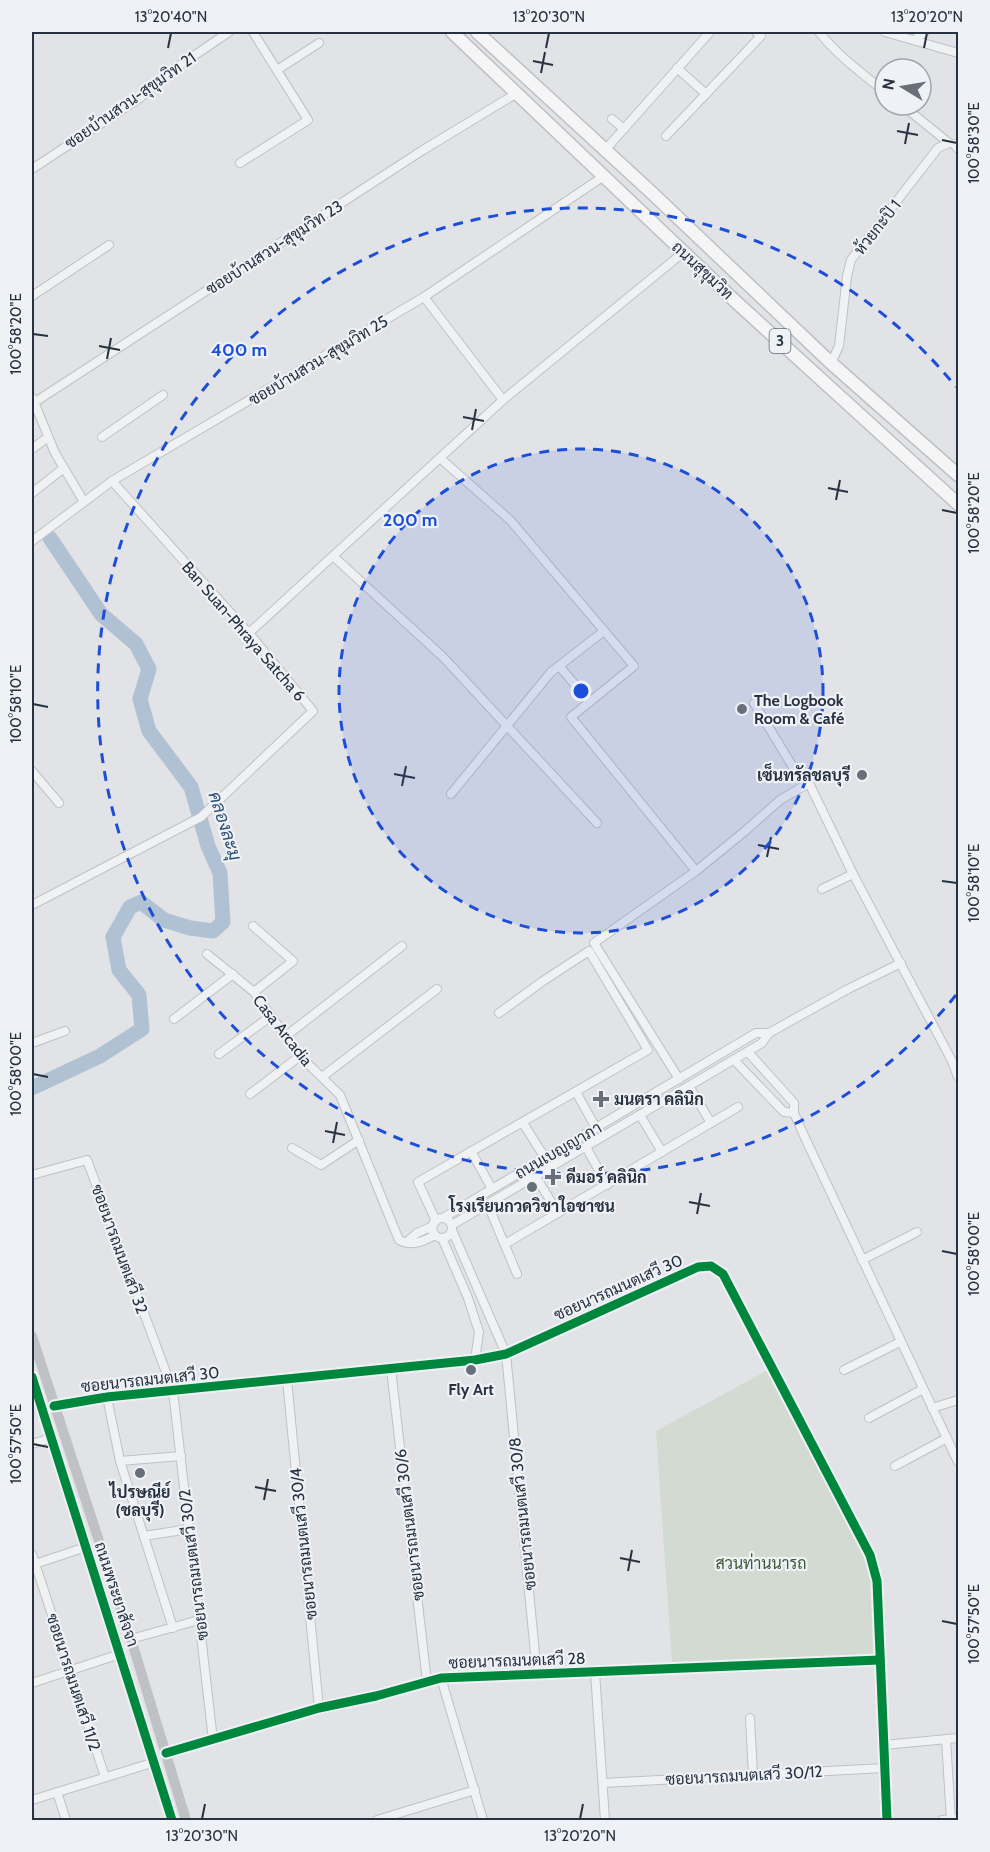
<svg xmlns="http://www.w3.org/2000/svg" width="990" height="1852" font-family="Cabin,Sarabun,sans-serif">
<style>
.green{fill:#d2dad1}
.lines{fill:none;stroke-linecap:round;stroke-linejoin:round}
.river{stroke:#afc1d2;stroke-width:15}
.street-casing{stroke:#bfc1c4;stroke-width:10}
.primary-casing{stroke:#bdc0c4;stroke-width:15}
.street{stroke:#f0f1f3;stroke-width:8}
.secondary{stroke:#bfc1c5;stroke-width:10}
.primary{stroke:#f5f5f6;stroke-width:12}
.cycleway-casing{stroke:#eef2f6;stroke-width:13}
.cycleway{stroke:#00873e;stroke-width:9}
.ticks{fill:none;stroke:#28313f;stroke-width:2}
.ring{fill:none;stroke:#1d4ed8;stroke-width:3;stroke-dasharray:10 8}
.poi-dot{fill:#696f79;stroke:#eef2f6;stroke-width:2}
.labels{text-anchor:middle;stroke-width:4.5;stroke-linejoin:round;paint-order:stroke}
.shield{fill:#eef2f6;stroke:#636b76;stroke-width:1.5}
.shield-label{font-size:15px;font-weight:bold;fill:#28313f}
.street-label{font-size:16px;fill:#28313f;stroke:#eef2f6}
.poi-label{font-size:16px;font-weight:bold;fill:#28313f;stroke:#eef2f6;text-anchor:start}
.park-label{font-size:16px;fill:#3e5b35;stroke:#eef2f6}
.water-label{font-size:18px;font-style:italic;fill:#315274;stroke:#eef2f6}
.centre{fill:#1d4ed8;stroke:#eef2f6;stroke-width:3}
.ring-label{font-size:18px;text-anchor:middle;font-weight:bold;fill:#1d4ed8;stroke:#eef2f6;stroke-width:4.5;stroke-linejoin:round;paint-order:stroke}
.neatline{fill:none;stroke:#28313f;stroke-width:2}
.ticks-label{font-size:15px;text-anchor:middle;fill:#28313f}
</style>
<rect width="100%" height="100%" fill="#e1e3e6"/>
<polygon class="green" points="768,1370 864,1554 871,1578 873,1654 672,1662 656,1431"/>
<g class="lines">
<polyline class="river" points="32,1088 100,1056 142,1029 139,995 119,970 113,937 130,907 141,902 164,920 190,928 213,931 223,922 220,873 208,846 191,787 149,731 140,699 149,669 136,644 101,614 50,538"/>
<defs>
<g id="street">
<path d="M 819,32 C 837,55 862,73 885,92"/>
<polyline points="885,32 958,53"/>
<polyline points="914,40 925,32"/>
<polyline points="677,68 706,94"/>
<polyline points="277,70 319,43"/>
<polyline points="902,105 949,143"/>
<polyline points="612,119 624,129"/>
<polyline points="666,136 761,36 756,32"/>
<polyline points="954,144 958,149"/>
<polyline points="605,150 710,32"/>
<polyline points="240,163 308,120 253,32"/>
<polyline points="32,169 140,98 164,76 229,32"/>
<polyline points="32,296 109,245"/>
<polyline points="424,297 503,400"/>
<polyline points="831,363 839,346 847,276 851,260 938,148 949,143"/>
<polyline points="32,397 55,453 84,502"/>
<polyline points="32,404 423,150 517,93"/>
<polyline points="102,437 163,395"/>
<polyline points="32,449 48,437"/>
<polyline points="440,458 510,520 634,666 571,717 696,871"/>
<polyline points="32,493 64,468"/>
<polyline points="32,541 112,481 424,297 604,176"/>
<polyline points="333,556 443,657 597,823"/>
<polyline points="249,633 503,400 684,252"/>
<polyline points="559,666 590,702"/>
<polyline points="754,703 799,777 809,783 853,874 952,1061 958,1077"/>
<polyline points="32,771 59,803"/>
<polyline points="451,794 551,672 604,631"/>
<polyline points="822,889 853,874"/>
<polyline points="32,905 201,817 313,711 253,638 112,481"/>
<polyline points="253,926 293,961 254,992"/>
<path d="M 207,954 L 254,992 L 300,1056 L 340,1095 L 399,1240 C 412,1247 424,1241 435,1235"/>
<polyline points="174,1019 233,974"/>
<polyline points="286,1036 402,946"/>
<polyline points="32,1043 65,1031"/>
<polyline points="748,1052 794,1103 794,1113 806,1140 958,1462"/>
<polyline points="219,1054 271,1016"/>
<polyline points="734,1060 784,1112 794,1113"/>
<polyline points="322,1077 437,989"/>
<polyline points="679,1079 594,943 696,871 744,832 780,800 809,783"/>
<polyline points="689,1086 711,1123"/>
<polyline points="576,1092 596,1128"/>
<polyline points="250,1094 300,1056"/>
<polyline points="640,1115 662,1152"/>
<polyline points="523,1123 545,1158"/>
<polyline points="586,1147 607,1185"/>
<polyline points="292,1148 321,1165 359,1140"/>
<polyline points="471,1151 492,1189"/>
<polyline points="32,1175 87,1160 173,1391 213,1740"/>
<polyline points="536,1177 558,1213"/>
<polyline points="488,1205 517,1274"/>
<polyline points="443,1218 756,1033 769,1033"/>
<circle cx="442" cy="1228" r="10"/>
<polyline points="436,1221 418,1182 648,1050 589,951 543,981 499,1013"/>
<polyline points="452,1225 762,1043 769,1033 848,989 901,963"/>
<polyline points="452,1230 506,1354 537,1674"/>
<polyline points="442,1238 468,1298 479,1332 475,1360"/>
<polyline points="408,1241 417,1233 433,1226"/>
<polyline points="505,1244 738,1107"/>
<polyline points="862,1260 917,1232"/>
<polyline points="391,1369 427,1682"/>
<polyline points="844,1370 900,1342"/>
<polyline points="287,1380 319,1708"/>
<polyline points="107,1397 120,1461 173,1628"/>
<polyline points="54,1406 107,1397 475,1360 506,1354 698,1267 711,1266 723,1274 870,1555 877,1581 887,1820"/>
<polyline points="932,1408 958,1400"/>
<polyline points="869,1418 923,1389"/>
<polyline points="32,1444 51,1438"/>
<polyline points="120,1461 181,1456"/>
<polyline points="895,1466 947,1438"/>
<polyline points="144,1536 189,1529"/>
<polyline points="32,1554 105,1777"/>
<polyline points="35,1564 86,1547"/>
<polyline points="131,1639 199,1620"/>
<polyline points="595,1672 605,1820"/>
<polyline points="441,1678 483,1820"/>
<polyline points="32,1683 120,1654"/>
<polyline points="750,1718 753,1775"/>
<polyline points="946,1739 951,1820"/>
<polyline points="884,1745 958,1738"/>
<polyline points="166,1753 319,1708 376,1696 441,1678 880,1660"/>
<polyline points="603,1783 884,1768"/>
<polyline points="57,1792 66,1820"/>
<polyline points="32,1800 155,1762"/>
<polyline points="377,1820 475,1790"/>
<polyline points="942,1820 958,1819"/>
</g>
<g id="primary">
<polyline points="452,32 735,301 958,504"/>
<polyline points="477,32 652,193 831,363 958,475"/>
</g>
</defs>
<use href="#street" class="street-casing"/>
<use href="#primary" class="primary-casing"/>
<use href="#street" class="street"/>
<g class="secondary">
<polyline points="32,1336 131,1639 186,1820"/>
<polyline points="32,1377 172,1820"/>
</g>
<use href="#primary" class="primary"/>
<defs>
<g id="cycleway">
<polyline points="32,1377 172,1820"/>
<polyline points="54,1406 107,1397 475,1360 506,1354 698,1267 711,1266 723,1274 870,1555 877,1581 887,1820"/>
<polyline points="166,1753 319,1708 376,1696 441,1678 880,1660"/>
</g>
</defs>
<use href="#cycleway" class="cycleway-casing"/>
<use href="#cycleway" class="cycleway"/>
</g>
<path class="ticks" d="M 168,48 L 171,33M 546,48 L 549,33M 924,48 L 927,33M 533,61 L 553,65M 541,73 L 545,52M 897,131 L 918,135M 942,140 L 957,143M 905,144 L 909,123M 33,334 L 48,336M 99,346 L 120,350M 107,359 L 111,338M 463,417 L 484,421M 472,430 L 476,409M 828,488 L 848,492M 836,500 L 840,480M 942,510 L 957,513M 33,704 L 48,707M 394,774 L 415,778M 402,786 L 406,766M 758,845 L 779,849M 767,857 L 771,837M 942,881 L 957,883M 33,1074 L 48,1077M 325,1131 L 345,1135M 333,1143 L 337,1122M 689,1202 L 710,1206M 697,1214 L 701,1193M 942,1251 L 957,1254M 33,1444 L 48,1447M 255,1487 L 276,1491M 264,1500 L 268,1479M 620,1558 L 640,1562M 628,1571 L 632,1550M 942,1621 L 957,1624M 202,1819 L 205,1804M 580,1819 L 583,1804"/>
<circle cx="581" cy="691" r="242" fill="#1d4ed8" fill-opacity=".12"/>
<g class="ring">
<circle cx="581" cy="691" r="242"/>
<path d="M956 995A483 483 0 1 1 956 387"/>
</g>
<g class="poi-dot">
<circle cx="742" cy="709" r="6"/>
<circle cx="862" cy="775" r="6"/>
<path d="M598 1090h6v6h6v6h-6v6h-6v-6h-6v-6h6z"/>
<path d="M550 1168h6v6h6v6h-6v6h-6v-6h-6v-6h6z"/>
<circle cx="532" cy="1187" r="6"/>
<circle cx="471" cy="1370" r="6"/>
<circle cx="140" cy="1473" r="6"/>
</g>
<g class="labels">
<rect class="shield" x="769.5" y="329" width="21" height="24" rx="4.5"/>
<g class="shield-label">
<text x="780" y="346">3</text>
</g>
<g class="street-label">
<text transform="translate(130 100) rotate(-35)" y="6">ซอยบ้านสวน-สุขุมวิท 21</text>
<text transform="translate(877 227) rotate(-52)" y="6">ห้วยกะปิ 1</text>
<text transform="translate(274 247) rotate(-33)" y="6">ซอยบ้านสวน-สุขุมวิท 23</text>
<text transform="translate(703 270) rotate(43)" y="6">ถนนสุขุมวิท</text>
<text transform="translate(318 360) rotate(-31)" y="6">ซอยบ้านสวน-สุขุมวิท 25</text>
<text transform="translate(244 631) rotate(49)" y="6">Ban Suan-Phraya Satcha 6</text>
<text transform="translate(283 1030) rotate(52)" y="6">Casa Arcadia</text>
<text transform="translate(558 1150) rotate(-30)" y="6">ถนนเบญญาภา</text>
<text transform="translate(120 1249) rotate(70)" y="6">ซอยนารถมนตเสวี 32</text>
<text transform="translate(618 1287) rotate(-24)" y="6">ซอยนารถมนตเสวี 30</text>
<text transform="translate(150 1379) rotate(-6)" y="6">ซอยนารถมนตเสวี 30</text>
<text transform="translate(522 1514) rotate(-96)" y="6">ซอยนารถมนตเสวี 30/8</text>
<text transform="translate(409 1525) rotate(-97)" y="6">ซอยนารถมนตเสวี 30/6</text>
<text transform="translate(303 1544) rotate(-96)" y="6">ซอยนารถมนตเสวี 30/4</text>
<text transform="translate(193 1565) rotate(-97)" y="6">ซอยนารถมนตเสวี 30/2</text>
<text transform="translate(117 1594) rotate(72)" y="6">ถนนพระยาสัจจา</text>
<text transform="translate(517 1660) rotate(-2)" y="6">ซอยนารถมนตเสวี 28</text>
<text transform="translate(74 1682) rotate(72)" y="6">ซอยนารถมนตเสวี 11/2</text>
<text transform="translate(744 1775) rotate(-3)" y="6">ซอยนารถมนตเสวี 30/12</text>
</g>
<g class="poi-label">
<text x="754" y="706">The Logbook<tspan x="754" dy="18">Room &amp; Café</tspan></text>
<text x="850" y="781" text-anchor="end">เซ็นทรัลชลบุรี</text>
<text x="614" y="1105">มนตรา คลินิก</text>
<text x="566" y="1183">ดีมอร์ คลินิก</text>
<text x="532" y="1212" text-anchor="middle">โรงเรียนกวดวิชาใอชาชน</text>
<text x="471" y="1395" text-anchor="middle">Fly Art</text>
<text x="140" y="1498" text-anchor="middle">ไปรษณีย์<tspan x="140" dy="18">(ชลบุรี)</tspan></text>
</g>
<g class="park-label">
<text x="761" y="1569">สวนท่านนารถ</text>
</g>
<g class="water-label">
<text transform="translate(225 826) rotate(72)" y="6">คลองละมุ</text>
</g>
</g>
<circle cx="581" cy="691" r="9" class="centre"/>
<g class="ring-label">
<text x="239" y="356">400 m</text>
<text x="410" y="526">200 m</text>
</g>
<rect width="990" height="1852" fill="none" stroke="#eef2f6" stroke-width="66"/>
<g transform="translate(903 87) rotate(281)"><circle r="28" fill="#eef2f6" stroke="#9fa5ad" stroke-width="1.5"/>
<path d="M0-4.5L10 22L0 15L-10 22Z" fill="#696f79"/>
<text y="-9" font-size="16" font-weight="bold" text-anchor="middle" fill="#28313f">N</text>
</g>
<rect x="33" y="33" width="924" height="1786" class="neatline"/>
<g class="ticks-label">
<text x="171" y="22">13°20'40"N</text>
<text x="549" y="22">13°20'30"N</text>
<text x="927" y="22">13°20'20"N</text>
<text transform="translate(974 143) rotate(-90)" y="5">100°58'30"E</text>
<text transform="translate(16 334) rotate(-90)" y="5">100°58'20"E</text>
<text transform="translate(974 513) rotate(-90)" y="5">100°58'20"E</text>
<text transform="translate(16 704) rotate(-90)" y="5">100°58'10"E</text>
<text transform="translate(974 883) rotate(-90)" y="5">100°58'10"E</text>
<text transform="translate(16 1074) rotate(-90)" y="5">100°58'00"E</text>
<text transform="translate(974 1254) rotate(-90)" y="5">100°58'00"E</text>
<text transform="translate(16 1444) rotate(-90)" y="5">100°57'50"E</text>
<text transform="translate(974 1624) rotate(-90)" y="5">100°57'50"E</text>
<text x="202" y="1841">13°20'30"N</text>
<text x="580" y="1841">13°20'20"N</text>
</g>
</svg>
